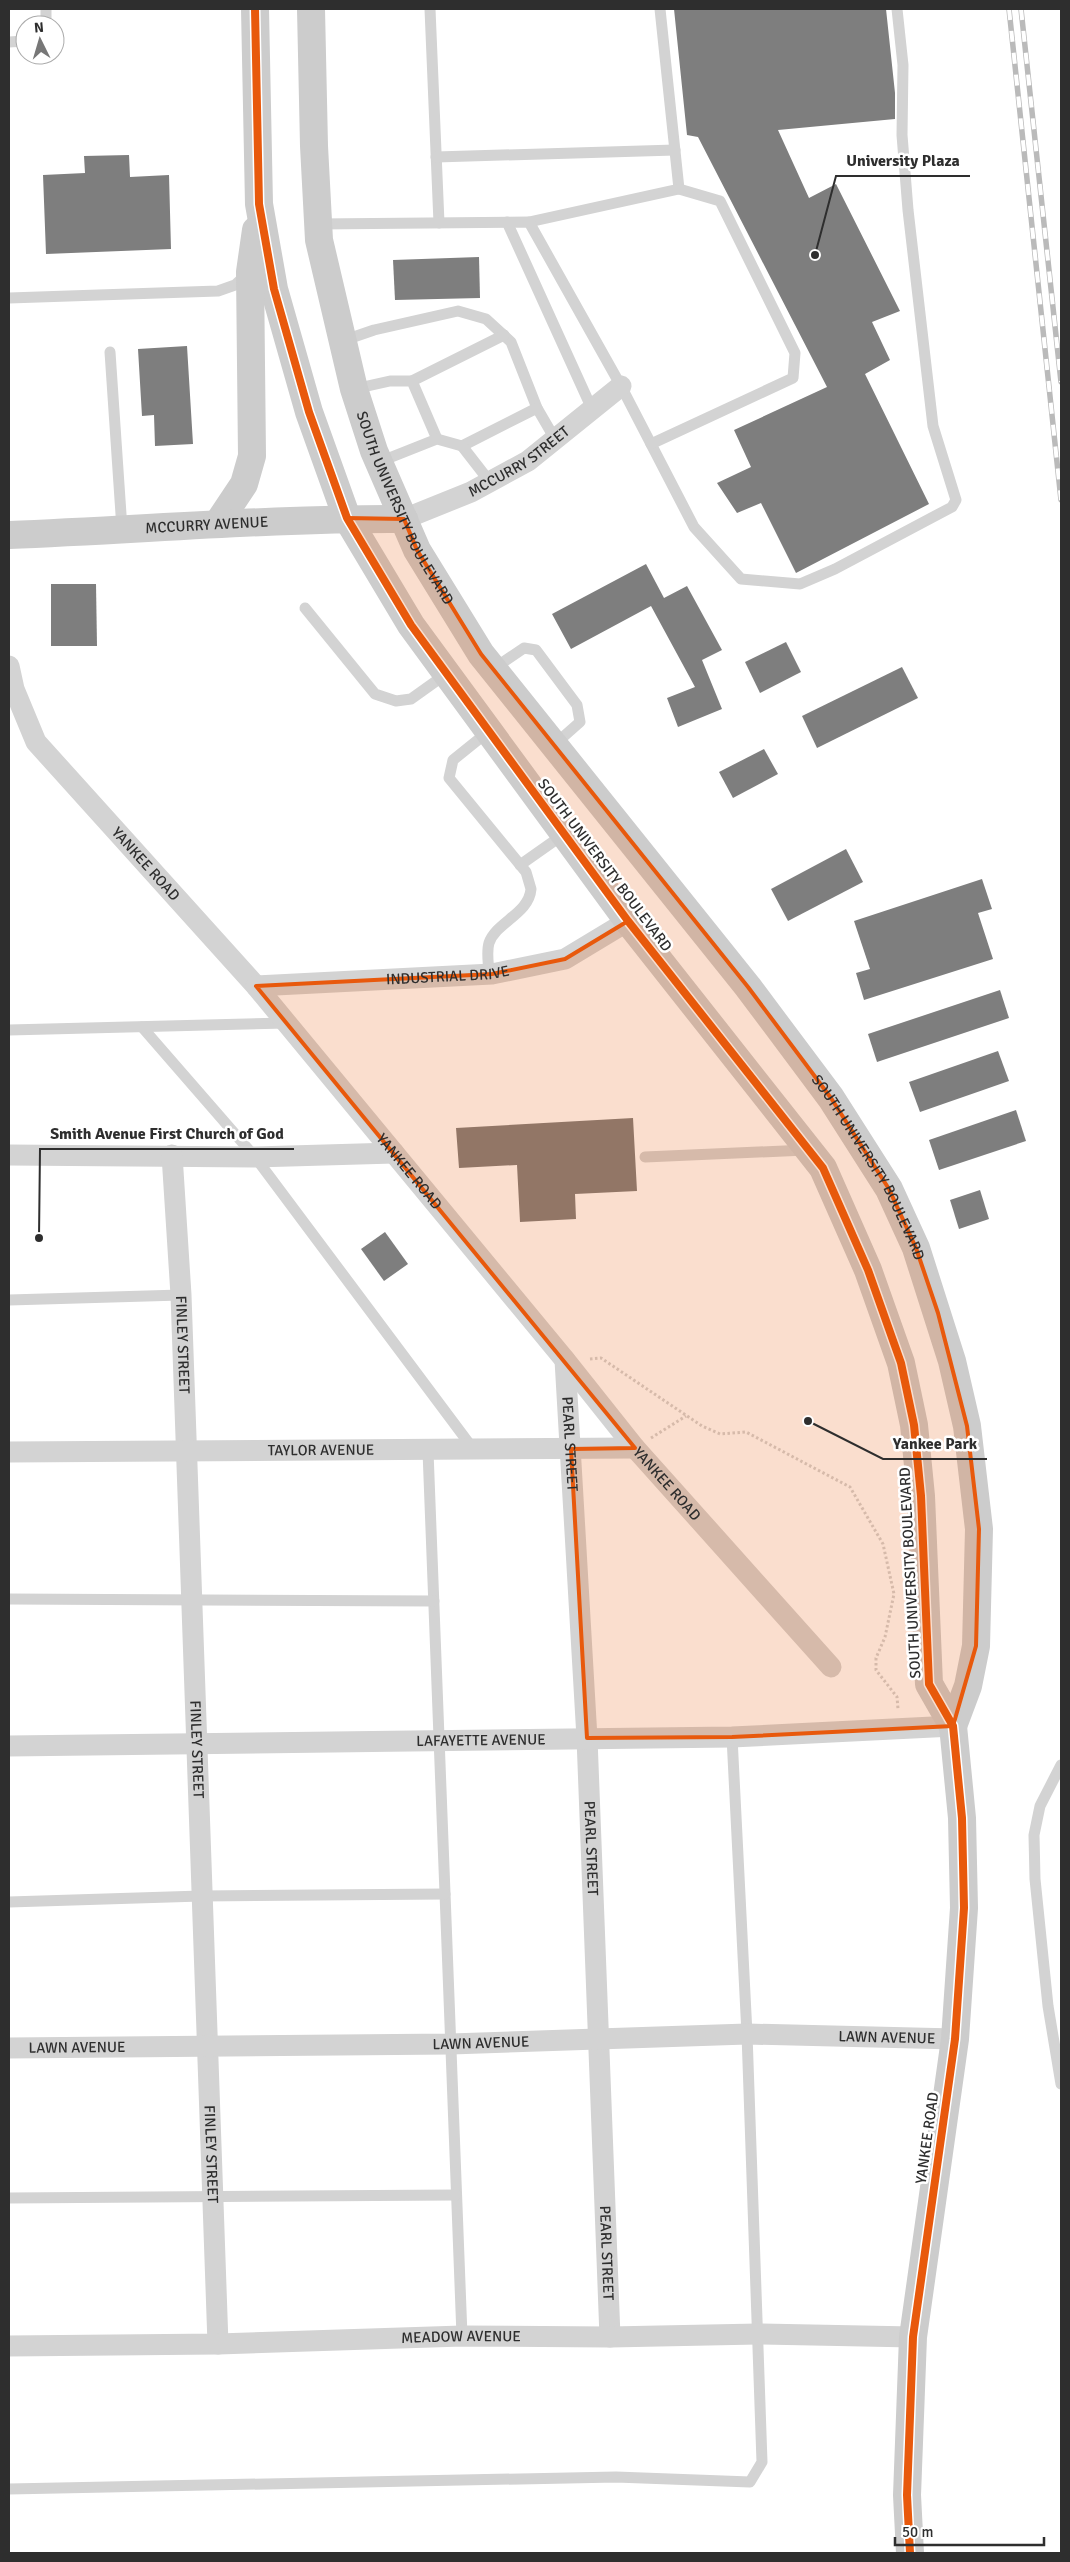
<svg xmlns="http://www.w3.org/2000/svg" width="1070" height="2562" font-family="Signika,sans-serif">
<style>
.building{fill:#7e7e7e}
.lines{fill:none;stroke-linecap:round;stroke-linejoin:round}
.path{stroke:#d3d3d3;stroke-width:3;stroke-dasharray:2.5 2.5;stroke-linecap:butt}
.lane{stroke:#d3d3d3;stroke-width:11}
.street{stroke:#d3d3d3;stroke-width:21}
.secondary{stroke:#ccc;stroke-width:28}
.rail-casing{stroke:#bababa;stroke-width:5.5}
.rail{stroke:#fff;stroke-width:4;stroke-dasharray:11;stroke-linecap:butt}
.cycleway-casing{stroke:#fff;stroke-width:11}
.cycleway{stroke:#e8590c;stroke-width:8}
.marked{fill:#e8590c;fill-opacity:0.2;stroke:#e8590c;stroke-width:4;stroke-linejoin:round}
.labels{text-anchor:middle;stroke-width:5;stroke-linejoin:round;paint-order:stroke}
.street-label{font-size:15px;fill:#2e2e2e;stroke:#fff}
.leader{fill:none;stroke:#2e2e2e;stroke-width:2}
.callout-dot{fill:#2e2e2e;stroke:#fff;stroke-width:2}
.callout-label{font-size:16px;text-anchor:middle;font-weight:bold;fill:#2e2e2e;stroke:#fff;stroke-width:5;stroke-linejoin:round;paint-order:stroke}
</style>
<rect width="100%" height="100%" fill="#fff"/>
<g class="building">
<polygon points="674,9 886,9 895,93 895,119 778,130 809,198 836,184 900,311 872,322 890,360 865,374 929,504 796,573 761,503 737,513 717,483 751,467 734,430 827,387 698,137 687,135"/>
<polygon points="129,155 130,177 169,175 171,249 46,254 43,175 85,173 84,156"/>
<polygon points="479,257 480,298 395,300 393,260"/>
<polygon points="187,346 193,444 155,446 154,415 142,416 138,349"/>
<polygon points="646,564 664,598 687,586 722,650 702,660 722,709 678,727 667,698 695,687 651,606 571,649 552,614"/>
<polygon points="51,584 96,584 97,646 51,646"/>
<polygon points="786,642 801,672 760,693 745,662"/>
<polygon points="902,667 918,698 817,748 802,716"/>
<polygon points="764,749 778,774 733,798 719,772"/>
<polygon points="846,849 863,882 788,921 771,889"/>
<polygon points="982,879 992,909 978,913 993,959 864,1000 856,973 870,969 854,921"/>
<polygon points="1000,990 1009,1018 877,1062 868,1034"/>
<polygon points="998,1051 1009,1081 920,1112 909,1082"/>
<polygon points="1016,1110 1026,1141 939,1170 929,1140"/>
<polygon points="633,1118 637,1191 575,1194 576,1219 520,1222 517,1165 459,1168 456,1128"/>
<polygon points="980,1190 989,1219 959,1229 950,1200"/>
<polygon points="385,1232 408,1264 384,1281 361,1249"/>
</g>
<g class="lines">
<g class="path">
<polyline points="590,1359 601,1358 702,1426 720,1434 746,1432 850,1487 883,1544 894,1594 885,1637 876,1658 876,1670 897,1697 898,1709"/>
<polyline points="651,1438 686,1416"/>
</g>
<g class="lane">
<polyline points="46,9 46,25"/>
<polyline points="430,9 439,223"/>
<polyline points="9,42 25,41"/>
<polyline points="436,157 675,150"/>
<polyline points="507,222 592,409"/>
<polyline points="529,222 679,189 660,9"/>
<polyline points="318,224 529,222 621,386 694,527 741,579 800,584 835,569 952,507 956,500 933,426 908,210 902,135 903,65 897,9"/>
<polyline points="9,298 218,291 235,285 247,274"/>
<polyline points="342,341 374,330 458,311 486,319 511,342 537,408 555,439"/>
<polyline points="110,352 122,529"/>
<polyline points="412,381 504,335"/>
<polyline points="354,389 390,381 412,381 437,439"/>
<polyline points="651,444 793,378 795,353 720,201 679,189"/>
<polyline points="462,446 537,408"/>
<polyline points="379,462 437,439 462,446 490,482"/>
<polyline points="305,608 375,694 396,701 411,699 446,674"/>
<polyline points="493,669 524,648 536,650 577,705 580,722 554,745"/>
<path d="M 489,731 L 453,760 L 449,778 L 526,872 L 531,889 C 529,914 496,922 489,943 C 486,953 489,965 489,975"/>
<polyline points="520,865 564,834"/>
<polyline points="142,1027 255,1157 474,1450"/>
<polyline points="9,1030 286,1023"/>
<polyline points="645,1157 806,1150"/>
<polyline points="9,1300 181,1295"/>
<polyline points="428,1451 462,2336"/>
<polyline points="9,1599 434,1601"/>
<polyline points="1061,1765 1040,1806 1034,1835 1035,1879 1048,2006 1061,2084"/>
<polyline points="9,1902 201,1896 445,1894"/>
<polyline points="9,2198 456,2195"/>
<polyline points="9,2489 616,2477 750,2482 762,2462 747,2034 732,1737"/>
</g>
<g class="street">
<path id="s1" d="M 404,519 L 471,492 L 528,461 L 621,386"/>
<path id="s2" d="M 9,666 L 14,689 L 36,742 L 256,986 L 565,1360 L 635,1448 L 831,1667"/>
<path id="s3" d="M 256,986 L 492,974 L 565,959 L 628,921"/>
<polyline points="9,1155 255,1157 394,1153"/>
<path id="s4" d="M 172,1155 L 181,1295 L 218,2344"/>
<path id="s5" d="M 565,1360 L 587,1738 L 610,2337"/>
<path id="s6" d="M 9,1452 L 635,1448"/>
<path id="s7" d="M 9,1746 L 732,1737 L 953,1726"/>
<path id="s8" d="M 9,2048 L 451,2044 L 747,2034 L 955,2039"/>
<path id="s9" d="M 9,2346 L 218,2344 L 462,2336 L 610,2337 L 758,2334 L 913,2337"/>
</g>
<g class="secondary">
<polyline points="255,9 259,204 274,289 309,412 347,518 411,625 628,921 823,1168 868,1270 901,1363 914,1425 921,1496 929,1684 953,1726 962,1818 964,1908 955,2039 913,2337 907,2495 910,2553"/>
<path id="s10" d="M 311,9 L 314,146 L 319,240 L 354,389 L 374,451 L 417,550 L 481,654 L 748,987 L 831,1098 L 889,1189 L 916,1248 L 952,1361 L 967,1426 L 979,1529 L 976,1646 L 968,1686 L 953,1726"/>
<polyline points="218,523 244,484 252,456 250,272 256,230"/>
<path id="s11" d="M 9,535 C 141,530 272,518 404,519"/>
</g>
<defs>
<g id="rail">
<polyline points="1009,9 1061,500"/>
<polyline points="1021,9 1061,382"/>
</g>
</defs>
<use href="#rail" class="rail-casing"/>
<use href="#rail" class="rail"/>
<defs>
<polyline id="cycleway" points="255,9 259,204 274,289 309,412 347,518 411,625 628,921 823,1168 868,1270 901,1363 914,1425 921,1496 929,1684 953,1726 962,1818 964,1908 955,2039 913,2337 907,2495 910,2553"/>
</defs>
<use href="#cycleway" class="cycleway-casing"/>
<use href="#cycleway" class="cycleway"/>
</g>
<path class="marked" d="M 347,518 L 404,519 L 417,550 L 481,654 L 748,987 L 831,1098 L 889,1189 L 916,1248 L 938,1313 L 967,1426 L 979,1529 L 976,1646 L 953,1726 L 732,1737 L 587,1738 L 571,1449 L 635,1448 L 256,986 L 492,974 L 565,959 L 628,921 L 411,625 Z"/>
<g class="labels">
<g class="street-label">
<text dy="5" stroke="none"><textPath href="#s1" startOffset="129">MCCURRY STREET</textPath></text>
<text dy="5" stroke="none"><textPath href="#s10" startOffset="514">SOUTH UNIVERSITY BOULEVARD</textPath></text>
<text dy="5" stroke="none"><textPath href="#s11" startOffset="198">MCCURRY AVENUE</textPath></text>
<text dy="5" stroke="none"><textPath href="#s2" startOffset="245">YANKEE ROAD</textPath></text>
<text transform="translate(605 865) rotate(53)" y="5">SOUTH UNIVERSITY BOULEVARD</text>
<text dy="5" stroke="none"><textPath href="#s3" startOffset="192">INDUSTRIAL DRIVE</textPath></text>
<text dy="5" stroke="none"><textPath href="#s10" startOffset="1324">SOUTH UNIVERSITY BOULEVARD</textPath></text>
<text dy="5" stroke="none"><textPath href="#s2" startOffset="650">YANKEE ROAD</textPath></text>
<text dy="5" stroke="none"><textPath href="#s4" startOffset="190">FINLEY STREET</textPath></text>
<text dy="5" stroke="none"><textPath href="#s5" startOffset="84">PEARL STREET</textPath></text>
<text dy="5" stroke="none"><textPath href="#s6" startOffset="312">TAYLOR AVENUE</textPath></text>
<text dy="5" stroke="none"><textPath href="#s2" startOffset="1055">YANKEE ROAD</textPath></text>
<text transform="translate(910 1573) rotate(-93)" y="5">SOUTH UNIVERSITY BOULEVARD</text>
<text dy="5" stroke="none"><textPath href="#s7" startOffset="472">LAFAYETTE AVENUE</textPath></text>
<text dy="5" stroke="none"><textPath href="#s4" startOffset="595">FINLEY STREET</textPath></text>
<text dy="5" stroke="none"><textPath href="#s5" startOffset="489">PEARL STREET</textPath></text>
<text dy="5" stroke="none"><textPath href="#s8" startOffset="878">LAWN AVENUE</textPath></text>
<text dy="5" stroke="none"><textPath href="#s8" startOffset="472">LAWN AVENUE</textPath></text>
<text dy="5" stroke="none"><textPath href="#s8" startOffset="68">LAWN AVENUE</textPath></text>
<text transform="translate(927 2138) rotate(-82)" y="5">YANKEE ROAD</text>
<text dy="5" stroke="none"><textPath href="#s4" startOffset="1000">FINLEY STREET</textPath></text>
<text dy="5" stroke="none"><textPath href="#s5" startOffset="894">PEARL STREET</textPath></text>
<text dy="5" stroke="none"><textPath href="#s9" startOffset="452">MEADOW AVENUE</textPath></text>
</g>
</g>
<path class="leader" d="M815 255L836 176H970M39 1238L40 1149H294M808 1421L883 1459H987"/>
<g class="callout-dot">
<circle cx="815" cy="255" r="5"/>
<circle cx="39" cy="1238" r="5"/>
<circle cx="808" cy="1421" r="5"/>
</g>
<g class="callout-label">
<text x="903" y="166">University Plaza</text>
<text x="167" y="1139">Smith Avenue First Church of God</text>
<text x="935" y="1449">Yankee Park</text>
</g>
<rect width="1070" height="2562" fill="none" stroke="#2e2e2e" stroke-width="20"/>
<g transform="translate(40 40) rotate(355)"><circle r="24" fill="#ffffff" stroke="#ababab"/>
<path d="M0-4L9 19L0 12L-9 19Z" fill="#777777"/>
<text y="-8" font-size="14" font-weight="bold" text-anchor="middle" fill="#2e2e2e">N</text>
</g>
<path d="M895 2537v8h149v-8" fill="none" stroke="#2e2e2e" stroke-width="2.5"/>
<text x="902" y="2537" font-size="15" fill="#2e2e2e" stroke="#ffffff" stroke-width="4" paint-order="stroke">50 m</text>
</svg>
